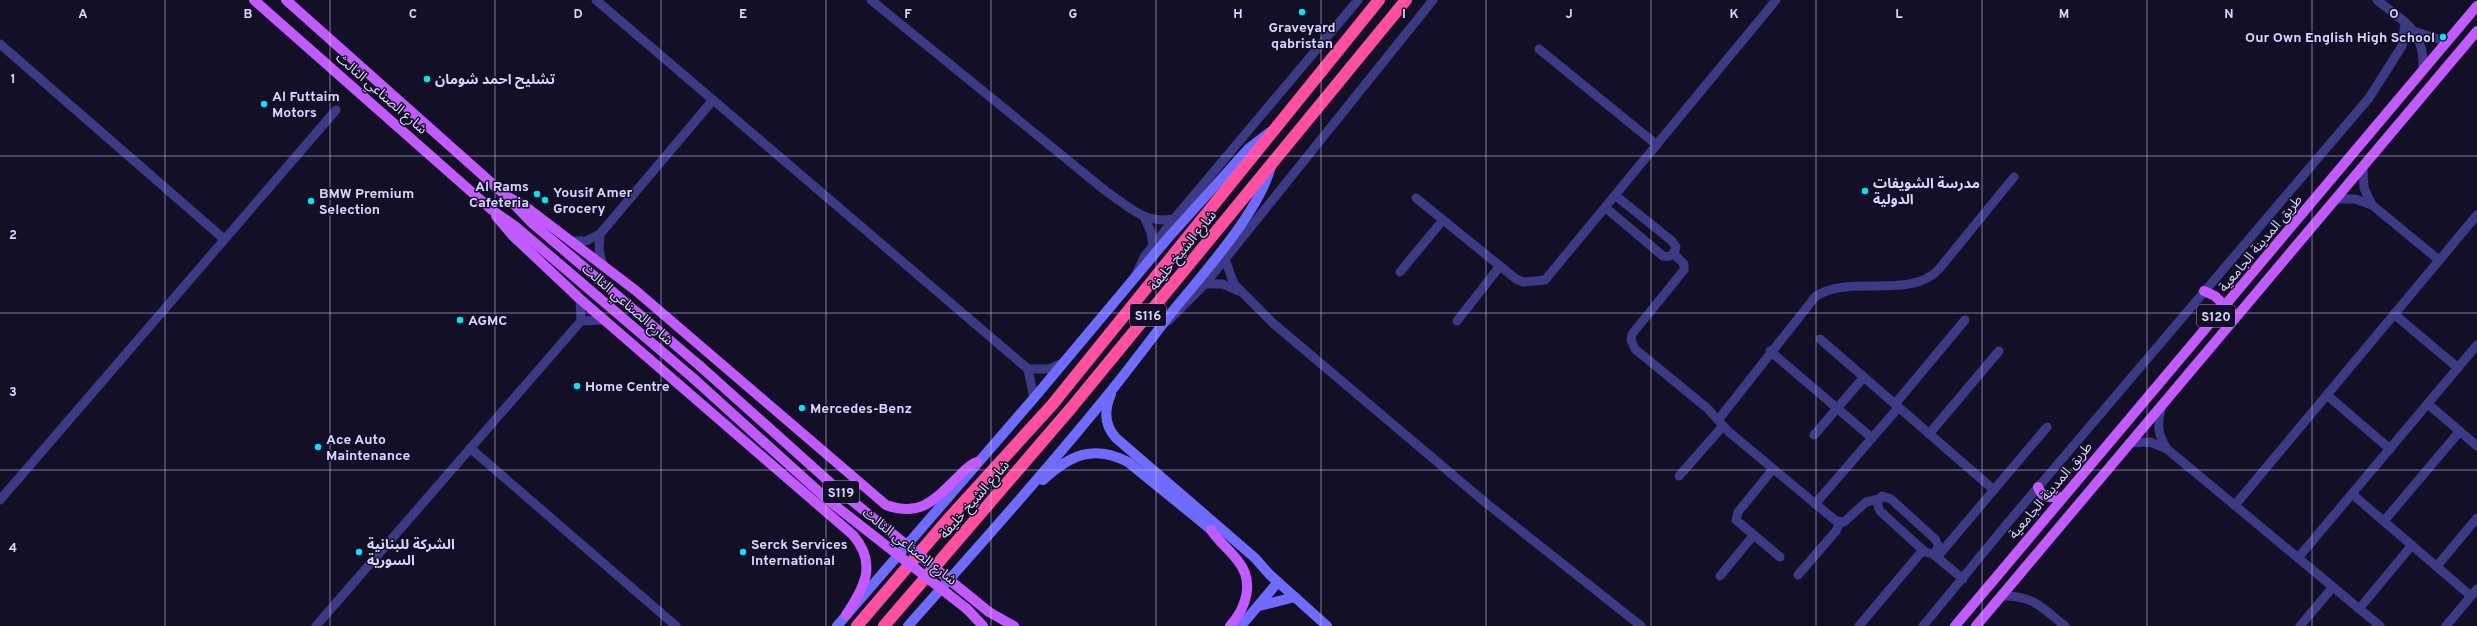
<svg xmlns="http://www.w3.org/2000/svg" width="2477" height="626" font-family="Overpass,'Noto Sans Arabic',sans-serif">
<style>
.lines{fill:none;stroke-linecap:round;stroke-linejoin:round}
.street{stroke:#3d3a85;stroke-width:9}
.secondary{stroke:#6f6bff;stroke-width:10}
.primary{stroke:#c25bff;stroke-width:10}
.highway{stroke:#ff4fa3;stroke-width:12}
.primary-bridge{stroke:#c25bff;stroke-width:10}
.grid{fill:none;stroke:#d9d4ff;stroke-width:1;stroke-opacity:0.55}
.poi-dot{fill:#00e5ff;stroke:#130f26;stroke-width:1.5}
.labels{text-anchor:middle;stroke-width:3;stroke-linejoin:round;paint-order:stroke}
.shield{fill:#130f26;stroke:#9e99be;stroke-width:1}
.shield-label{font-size:13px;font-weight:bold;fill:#d9d4ff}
.poi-label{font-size:14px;font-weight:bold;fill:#d9d4ff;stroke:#130f26;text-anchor:start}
.street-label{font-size:14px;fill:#d9d4ff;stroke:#130f26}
.grid-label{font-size:13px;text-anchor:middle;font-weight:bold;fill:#d9d4ff;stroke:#130f26;stroke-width:3;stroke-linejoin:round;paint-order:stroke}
</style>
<rect width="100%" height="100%" fill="#130f26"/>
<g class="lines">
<g class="street">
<polyline points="596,0 1028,369 1034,398"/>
<path d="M 871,0 L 1107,192 C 1131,208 1144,224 1174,219"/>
<path d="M 2377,0 C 2405,23 2425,30 2423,70"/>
<polyline points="2416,32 2439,39 2446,43"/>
<polyline points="0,44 224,239"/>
<polyline points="1539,49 1657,145"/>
<polyline points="2363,168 2364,188 2372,205"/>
<polyline points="1416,198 1516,279 1523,282 1545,280 1776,0"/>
<polyline points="2337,199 2355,199 2372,205 2439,260"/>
<path d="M 1606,208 L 1663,256 C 1670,258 1675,254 1676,247 L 1672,241 L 1616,196"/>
<polyline points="1145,219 1151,232 1153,246"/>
<polyline points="600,234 599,250 603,266"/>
<polyline points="570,241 586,241 600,234 713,100"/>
<polyline points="1674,254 1684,264 1684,270 1632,334 1631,340 1635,349 1707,408 1729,432 1836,521 1844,522 1866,502 1879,499"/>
<polyline points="1225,259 1234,284 1274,324 1486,503 1641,626"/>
<polyline points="1400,272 1443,220"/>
<polyline points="1135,277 1144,257 1174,219 1358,0"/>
<polyline points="1205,284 1223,284 1238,291"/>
<polyline points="2394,314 2458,368"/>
<polyline points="581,321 605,320"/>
<polyline points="1168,321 1205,284 1433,0"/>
<polyline points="1457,321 1500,266"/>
<polyline points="1820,339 1994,490"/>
<polyline points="1770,351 1872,438"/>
<polyline points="1028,369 1049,369 1061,364"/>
<polyline points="2327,395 2390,449"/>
<polyline points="1895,404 1965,320"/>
<polyline points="2428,404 2477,446"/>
<path d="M 2162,406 C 2157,422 2157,435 2167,449 L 2380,626"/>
<path d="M 1718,420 L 1815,297 C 1849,273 1910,301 1939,269 L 2014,177"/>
<polyline points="1929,434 1999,351"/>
<polyline points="1814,435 1864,377"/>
<polyline points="2129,443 2150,442 2167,449"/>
<polyline points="470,448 676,626"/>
<polyline points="1773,469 1738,512 1736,520 1780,557"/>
<polyline points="1679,476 1723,426"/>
<polyline points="2352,494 2471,596"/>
<polygon points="1882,496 1891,499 1935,539 1939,547 1933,554 1925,552 1880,511 1877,503"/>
<polyline points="0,500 336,110"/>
<polyline points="1815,504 1898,408"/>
<polyline points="2235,505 2477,215"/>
<polyline points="2384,521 2460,431"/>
<polyline points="1933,554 1963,579"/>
<polyline points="1938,556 2047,427"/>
<polyline points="2298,558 2477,345"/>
<polyline points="2437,566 2477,518"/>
<polyline points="1798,575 1836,531 1840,523"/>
<polyline points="1720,576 1753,536"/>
<path d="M 2001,596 C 2033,595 2041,607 2065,626"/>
<polyline points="2359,609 2412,545"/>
<polyline points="316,626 581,321 580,299"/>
<polyline points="1859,626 1923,550"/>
<polyline points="1923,626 2006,525 2369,98 2402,46 2405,23"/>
<polyline points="2300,626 2333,587"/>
<polyline points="2446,626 2477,589"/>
</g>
<g class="secondary">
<path d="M 1111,394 C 1104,410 1104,425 1116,438 L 1255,558 L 1269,574 L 1327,626"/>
<path d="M 1043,480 C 1070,455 1093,444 1128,462 L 1214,532"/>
<polyline points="1259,606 1295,597"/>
<polyline points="837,626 1034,398 1168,238 1248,149 1270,132"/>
<path d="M 908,626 C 978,547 1049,468 1115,386 C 1134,362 1153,337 1172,312 C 1202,275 1260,211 1271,166"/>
<polyline points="1241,626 1278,582"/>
</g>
<g class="primary">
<polyline points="254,0 492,210 515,226 693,378"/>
<polyline points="286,0 505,195 532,223 700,366"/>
<path d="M 505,195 L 526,207 L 635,290 L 886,505 C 922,518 936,498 960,475 C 965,470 970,464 977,462"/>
<path d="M 496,216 L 513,236 L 580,299 L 853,535 C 878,564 864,588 846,615"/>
<polyline points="2204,291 2215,296 2225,306"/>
<path d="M 2038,487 C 2042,500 2053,497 2063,497"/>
<path d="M 1211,530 C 1219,542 1230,550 1238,561 C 1255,582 1246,608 1230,626"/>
<polyline points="967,609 983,626"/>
<polyline points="989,612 1014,626"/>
<polyline points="1955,626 2477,6"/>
<polyline points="1976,626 2477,31"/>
</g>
<g class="highway">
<polyline points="857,626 950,517 1052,405 1379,0"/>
<polyline points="884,626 1072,407 1406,0"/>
</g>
<g class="primary-bridge">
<polyline points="700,366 835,487 989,612"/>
<polyline points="693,378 828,500 967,609"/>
</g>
</g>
<path class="grid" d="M 165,0 L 165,626M 330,0 L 330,626M 495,0 L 495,626M 661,0 L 661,626M 826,0 L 826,626M 991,0 L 991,626M 1156,0 L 1156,626M 1321,0 L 1321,626M 1486,0 L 1486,626M 1651,0 L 1651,626M 1816,0 L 1816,626M 1982,0 L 1982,626M 2147,0 L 2147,626M 2312,0 L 2312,626M 0,156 L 2477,156M 0,313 L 2477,313M 0,470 L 2477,470"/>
<g class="poi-dot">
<circle cx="1302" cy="12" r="4"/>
<circle cx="2443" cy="37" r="4"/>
<circle cx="427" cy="79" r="4"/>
<circle cx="264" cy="104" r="4"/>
<circle cx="1865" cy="191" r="4"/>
<circle cx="537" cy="194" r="4"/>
<circle cx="545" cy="200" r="4"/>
<circle cx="311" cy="201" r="4"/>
<circle cx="460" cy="320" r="4"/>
<circle cx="577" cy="386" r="4"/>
<circle cx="802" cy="408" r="4"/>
<circle cx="318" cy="447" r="4"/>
<circle cx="359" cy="552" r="4"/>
<circle cx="743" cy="552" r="4"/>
</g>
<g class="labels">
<g class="shield">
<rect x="1130" y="304" width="36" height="22" rx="3"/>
<rect x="2197" y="305" width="38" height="22" rx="3"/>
<rect x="823" y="481" width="36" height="22" rx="3"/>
</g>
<g class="shield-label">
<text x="1148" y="320">S116</text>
<text x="2216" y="321">S120</text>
<text x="841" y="497">S119</text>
</g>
<g class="poi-label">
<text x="1302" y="32" text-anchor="middle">Graveyard<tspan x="1302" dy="16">qabristan</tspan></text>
<text x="2435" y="42" text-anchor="end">Our Own English High School</text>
<text x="435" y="84">تشليح احمد شومان</text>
<text x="272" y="101">Al Futtaim<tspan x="272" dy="16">Motors</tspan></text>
<text x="1873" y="188">مدرسة الشويفات<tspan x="1873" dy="16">الدولية</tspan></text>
<text x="529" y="191" text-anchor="end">Al Rams<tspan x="529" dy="16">Cafeteria</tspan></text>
<text x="553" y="197">Yousif Amer<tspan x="553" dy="16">Grocery</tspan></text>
<text x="319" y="198">BMW Premium<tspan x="319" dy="16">Selection</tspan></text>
<text x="468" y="325">AGMC</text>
<text x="585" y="391">Home Centre</text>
<text x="810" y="413">Mercedes-Benz</text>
<text x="326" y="444">Ace Auto<tspan x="326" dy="16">Maintenance</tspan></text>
<text x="367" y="549">الشركة للبنانية<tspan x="367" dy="16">السورية</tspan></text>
<text x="751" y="549">Serck Services<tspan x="751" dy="16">International</tspan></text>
</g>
<g class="street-label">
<text transform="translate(382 93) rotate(41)" y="5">شارع الصناعي الثالث</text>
<text transform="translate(2260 243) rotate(-50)" y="5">طريق المدينة الجامعية</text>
<text transform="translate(1182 250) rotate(-51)" y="5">شارع الشيخ خليفة</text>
<text transform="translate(628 304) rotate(41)" y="5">شارع الصناعي الثالث</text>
<text transform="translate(2050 490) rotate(-50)" y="5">طريق المدينة الجامعية</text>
<text transform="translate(974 499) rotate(-49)" y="5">شارع الشيخ خليفة</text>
<text transform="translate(910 546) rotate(38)" y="5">شارع الصناعي الثالث</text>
</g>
</g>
<g class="grid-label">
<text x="83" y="18">A</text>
<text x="248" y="18">B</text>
<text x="413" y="18">C</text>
<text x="578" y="18">D</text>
<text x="743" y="18">E</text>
<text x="908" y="18">F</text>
<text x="1073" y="18">G</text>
<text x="1238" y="18">H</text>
<text x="1404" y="18">I</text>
<text x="1569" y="18">J</text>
<text x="1734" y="18">K</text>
<text x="1899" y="18">L</text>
<text x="2064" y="18">M</text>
<text x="2229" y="18">N</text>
<text x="2394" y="18">O</text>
<text x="13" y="83">1</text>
<text x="13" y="239">2</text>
<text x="13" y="396">3</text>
<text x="13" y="552">4</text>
</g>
</svg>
